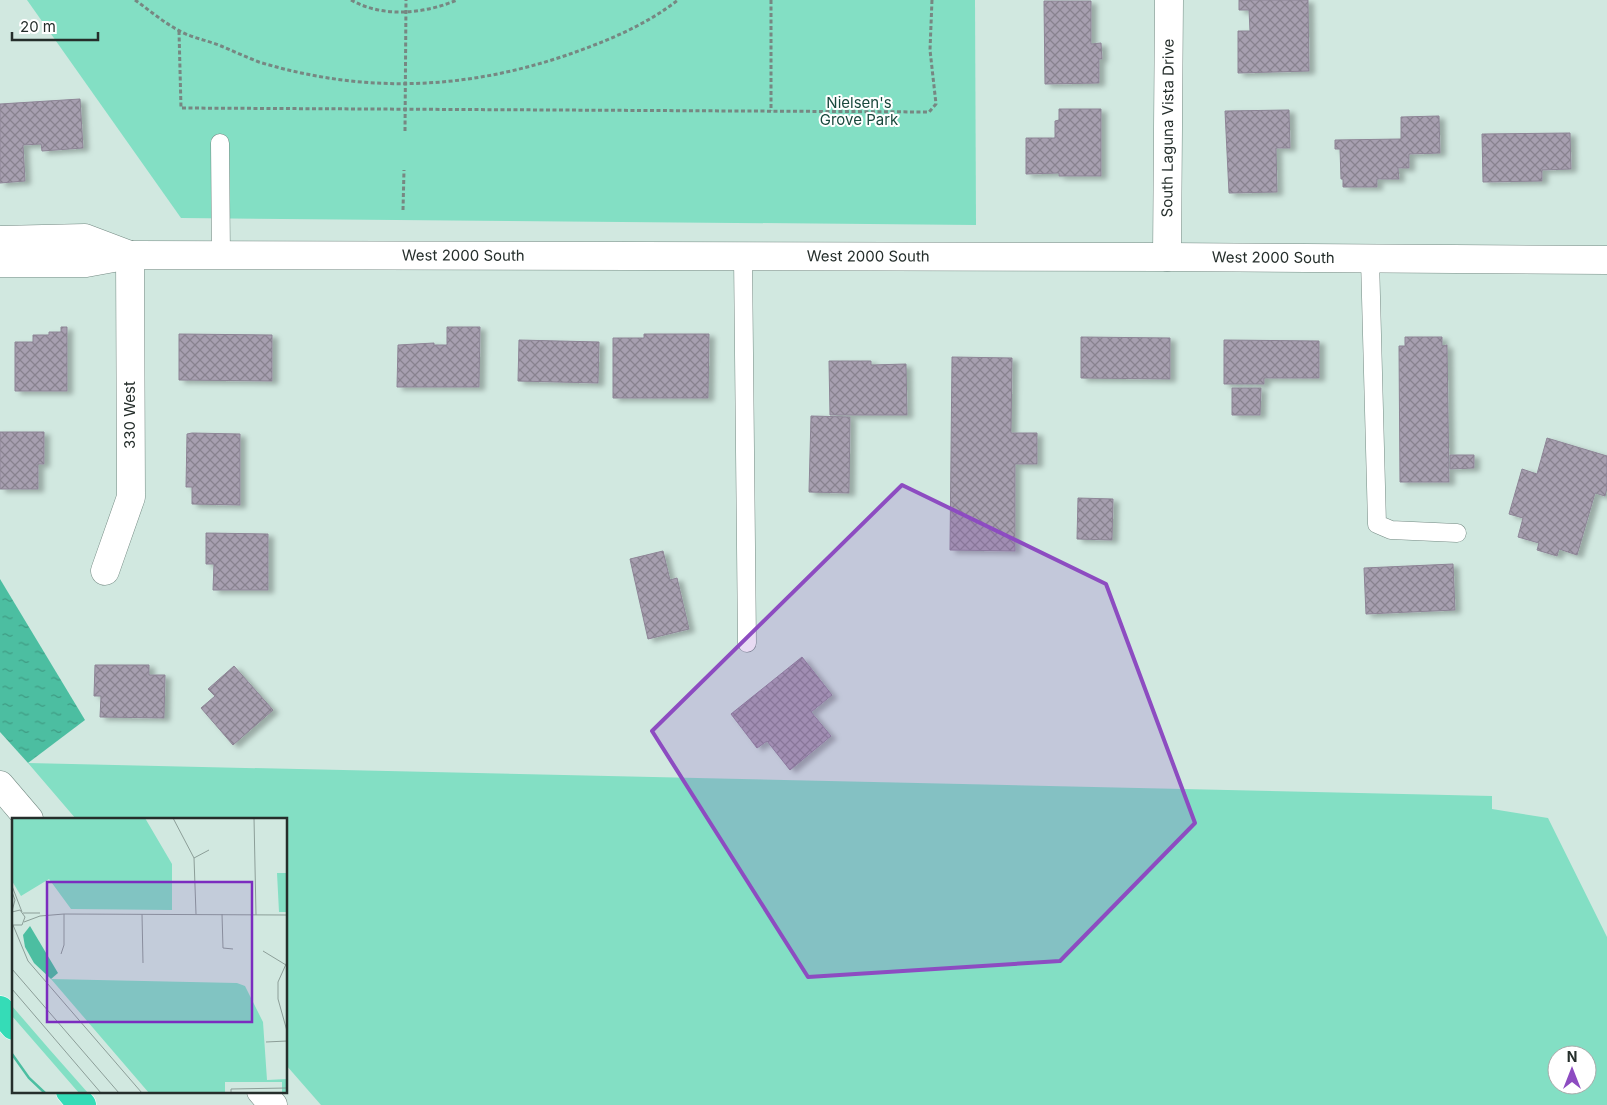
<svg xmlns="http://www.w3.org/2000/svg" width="1607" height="1105" font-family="Inter,sans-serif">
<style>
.green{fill:#83dfc4;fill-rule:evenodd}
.water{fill:url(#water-ripples)}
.building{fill:url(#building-cross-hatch);stroke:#8d8596;filter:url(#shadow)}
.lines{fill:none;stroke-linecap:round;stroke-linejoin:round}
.service-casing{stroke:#748a83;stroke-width:19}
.minor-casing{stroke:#748a83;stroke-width:29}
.tertiary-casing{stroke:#748a83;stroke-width:29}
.motorway-casing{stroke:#fff;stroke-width:29}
.path{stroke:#778782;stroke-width:3;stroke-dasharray:4 2.5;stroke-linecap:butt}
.service{stroke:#fff;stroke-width:18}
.minor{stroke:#fff;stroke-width:28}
.tertiary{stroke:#fff;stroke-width:28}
.motorway{stroke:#35dcb7;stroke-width:28}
.marked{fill:#8d4cc1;fill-opacity:0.2;stroke:#8d4cc1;stroke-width:4;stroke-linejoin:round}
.labels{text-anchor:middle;stroke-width:4;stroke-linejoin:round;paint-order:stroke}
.park-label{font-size:15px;fill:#19493d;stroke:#fff}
.street-label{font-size:15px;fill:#252e2b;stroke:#fff}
.inset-river{fill:none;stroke:#4cbea1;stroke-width:2.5}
.inset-road{fill:none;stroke:#8c9e98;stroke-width:1}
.view{fill:#7b2cbf;fill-opacity:0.15;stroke:#7b2cbf;stroke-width:2.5}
.inset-edge{fill:none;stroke:#252e2b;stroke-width:2.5}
</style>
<defs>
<pattern id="water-ripples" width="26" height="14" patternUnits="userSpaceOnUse" patternTransform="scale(1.25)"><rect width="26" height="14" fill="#4cbea1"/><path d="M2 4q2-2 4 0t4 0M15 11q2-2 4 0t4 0" fill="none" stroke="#3f9b83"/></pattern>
<pattern id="building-cross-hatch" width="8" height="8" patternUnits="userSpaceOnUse" patternTransform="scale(1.25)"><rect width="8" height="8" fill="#a79fb0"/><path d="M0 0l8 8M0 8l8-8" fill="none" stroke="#88828f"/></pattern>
<filter id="shadow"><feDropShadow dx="5.5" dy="3" stdDeviation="2.5" flood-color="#0004"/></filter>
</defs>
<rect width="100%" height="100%" fill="#d1e8e0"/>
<g class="green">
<polygon points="27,0 975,0 976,225 181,218"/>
<path d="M 28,763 L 1492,796 L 1492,809 L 1548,818 L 1607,937 L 1607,1105 L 321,1105 L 286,1065 L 286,819 L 76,819 ZM 1557,1055 L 1587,1055 L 1587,1085 L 1557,1085 Z"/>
</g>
<polygon class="water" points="0,579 85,720 28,763 0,732"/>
<g class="building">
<polygon points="1239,0 1308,0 1309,71 1238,73 1238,31 1250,31 1249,10 1239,10"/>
<polygon points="1044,1 1091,1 1091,44 1101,43 1102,59 1099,59 1099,83 1045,84"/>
<polygon points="80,99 83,148 42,151 41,144 23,145 25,181 0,183 0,104"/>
<polygon points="1059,109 1101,109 1101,176 1059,176 1059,173 1026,174 1026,138 1055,138 1055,121 1059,120"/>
<polygon points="1289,110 1290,148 1276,148 1277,192 1229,193 1225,111"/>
<polygon points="1439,116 1440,153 1409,154 1409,168 1398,168 1399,179 1377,179 1377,187 1343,187 1343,179 1341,179 1340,149 1335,149 1335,140 1401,139 1401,117"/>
<polygon points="1570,133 1571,169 1542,170 1542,181 1483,182 1482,134"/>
<polygon points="61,327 67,327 67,391 15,391 15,342 33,342 33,335 49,335 49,332 61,332"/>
<polygon points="447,327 480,327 479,387 397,387 398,345 434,343 434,345 447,345"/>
<polygon points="179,334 272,335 272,381 179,380"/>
<polygon points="644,334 709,334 708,398 613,398 613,338 644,338"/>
<polygon points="1081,337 1170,338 1170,379 1081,378"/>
<polygon points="1405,337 1442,337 1442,346 1447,345 1449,482 1400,482 1399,346 1405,346"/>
<polygon points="519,340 599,342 598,383 518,381"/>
<polygon points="1224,340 1319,341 1319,378 1264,378 1264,384 1224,384"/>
<polygon points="952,357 1012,358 1011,433 1037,433 1037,464 1015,464 1015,551 950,550"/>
<polygon points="829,361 871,361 871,365 906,364 907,415 830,415"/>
<polygon points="1232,388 1261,388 1260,415 1232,415"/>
<polygon points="811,416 850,417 849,493 809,492"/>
<polygon points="0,432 44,432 44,464 38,464 38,489 0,489"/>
<polygon points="192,433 240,434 240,505 192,504 192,487 186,487 187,434"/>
<polygon points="1547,438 1607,456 1607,488 1605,496 1595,493 1577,555 1559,549 1557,556 1537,550 1539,543 1518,537 1523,518 1509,514 1522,469 1537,474"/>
<polygon points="1450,455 1474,455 1474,468 1450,469"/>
<polygon points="1078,498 1113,499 1112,540 1077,539"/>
<polygon points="206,533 268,534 268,590 213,590 214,564 206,564"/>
<polygon points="663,551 670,580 677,578 689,629 648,639 630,559"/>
<polygon points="1453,564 1455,610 1366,614 1364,568"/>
<polygon points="802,657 832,695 811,712 831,736 790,770 767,741 757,748 731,714"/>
<polygon points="95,665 149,665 149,675 165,675 164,718 100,717 101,696 94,696"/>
<polygon points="234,666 273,710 233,745 201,708 215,696 208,689"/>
</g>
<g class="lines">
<defs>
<g id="service">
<polyline points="220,143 221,256"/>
<polyline points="743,257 747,643"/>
<polyline points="1370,259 1377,524 1391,530 1457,533"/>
</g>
<g id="minor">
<path id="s1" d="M 1167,257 L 1169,0"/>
<polyline points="105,571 131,497 130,255"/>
</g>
<g id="tertiary">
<polyline points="0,240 85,238 130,255"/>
<path id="s2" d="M 0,263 L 86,263 L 130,255 L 1167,257 L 1607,260"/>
<polyline points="0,785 29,819"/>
<polyline points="261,1091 273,1105"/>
</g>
<g id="motorway">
<polyline points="0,1010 14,1026"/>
<polyline points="70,1091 82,1105"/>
</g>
</defs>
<use href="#service" class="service-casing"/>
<use href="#minor" class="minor-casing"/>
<use href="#tertiary" class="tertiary-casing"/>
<use href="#motorway" class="motorway-casing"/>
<g class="path">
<path d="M 135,0 C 149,10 163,22 178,30 C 191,38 207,40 221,46 C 233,51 246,57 259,62 C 364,94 466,90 570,54 C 607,41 646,25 678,0"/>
<path d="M 351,0 C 383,18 424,14 457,0"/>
<polyline points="771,0 771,111"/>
<polyline points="179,31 181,108 929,112 936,104 930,50 932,0"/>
<polyline points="405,131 406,0"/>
<polyline points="403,210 404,170"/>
</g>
<use href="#service" class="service"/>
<use href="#minor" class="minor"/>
<use href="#tertiary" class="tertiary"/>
<use href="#motorway" class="motorway"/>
</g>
<path class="marked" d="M 902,485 L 1106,584 L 1195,823 L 1060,961 L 808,977 L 652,731 Z"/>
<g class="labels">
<g class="park-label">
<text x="859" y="108">Nielsen's<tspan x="859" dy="17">Grove Park</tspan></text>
</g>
<g class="street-label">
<text dy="5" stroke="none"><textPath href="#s1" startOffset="129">South Laguna Vista Drive</textPath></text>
<text dy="5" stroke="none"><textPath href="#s2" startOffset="464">West 2000 South</textPath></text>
<text dy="5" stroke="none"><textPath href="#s2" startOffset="869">West 2000 South</textPath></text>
<text dy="5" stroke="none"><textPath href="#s2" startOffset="1274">West 2000 South</textPath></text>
<text transform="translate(130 415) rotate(-90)" y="5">330 West</text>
</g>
</g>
<g transform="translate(12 818)">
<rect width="275" height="275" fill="#d1e8e0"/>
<path d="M 0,0 L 133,0 L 160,46 L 160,92 L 59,91 L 37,61 L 9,78 L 0,63 ZM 265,55 L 275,55 L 275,94 L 267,94 ZM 39,161 L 225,165 L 233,168 L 251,204 L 255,262 L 275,261 L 275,275 L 234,275 L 270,274 L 270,264 L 213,264 L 213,275 L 137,275 ZM 0,188 L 38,232 L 76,275 L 67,275 L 0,198 Z" fill="#83dfc4"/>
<path d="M 18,108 L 46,155 L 39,161 L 22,145 L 13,129 L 11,117 Z" fill="#4cbea1"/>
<path class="inset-river" d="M 0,236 L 17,260 L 33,275"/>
<path class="inset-road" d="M 161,0 L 182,40 L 184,96M 242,0 L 244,97M 182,40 L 197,32M 0,68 L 10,94M 0,74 L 3,82 L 0,93M 0,94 L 8,92 L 13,99 L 10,107 L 1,107M 11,95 L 28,95M 130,96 L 131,145M 210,96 L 211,130 L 221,131M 12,104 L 28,98 L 52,96 L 275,97M 1,107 L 16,143 L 130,275M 251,133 L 274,147M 49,136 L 52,127 L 52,96M 275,144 L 266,164 L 266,181 L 275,213M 0,151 L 107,275M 0,171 L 89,275M 254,224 L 275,223M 219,275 L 219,271 L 275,270"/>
<path class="view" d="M 35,64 L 240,64 L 240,204 L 35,204 Z"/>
<rect width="275" height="275" class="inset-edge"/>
</g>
<g transform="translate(1572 1070)"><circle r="24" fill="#ffffff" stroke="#a8abaa"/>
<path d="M0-4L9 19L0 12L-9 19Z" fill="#8d4cc1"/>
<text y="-8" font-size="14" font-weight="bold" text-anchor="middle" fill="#252e2b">N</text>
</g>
<path d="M12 32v8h86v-8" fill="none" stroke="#252e2b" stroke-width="2.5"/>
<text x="20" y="32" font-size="15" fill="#252e2b" stroke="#ffffff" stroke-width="4" paint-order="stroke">20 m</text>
</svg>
